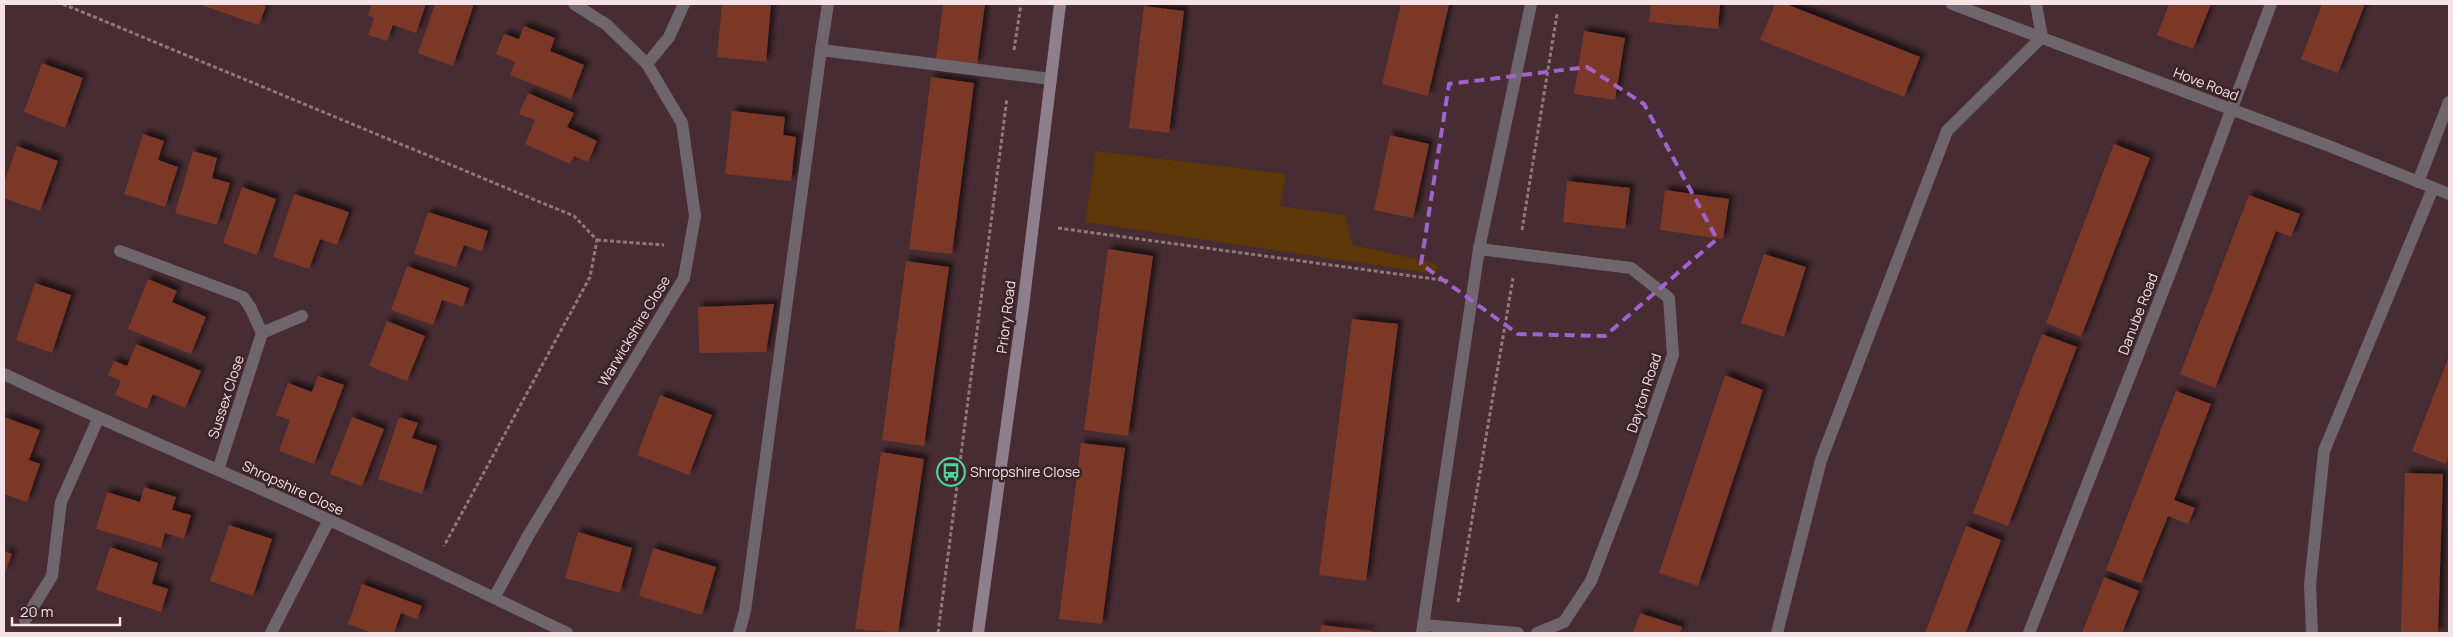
<svg xmlns="http://www.w3.org/2000/svg" width="2453" height="637" font-family="Manrope,sans-serif">
<style>
.green{fill:#5c3707}
.building{fill:#7c3727;filter:url(#shadow)}
.lines{fill:none;stroke-linecap:round;stroke-linejoin:round}
.path{stroke:#8f777d;stroke-width:3;stroke-dasharray:4 2.5;stroke-linecap:butt}
.lane{stroke:#6f656d;stroke-width:12}
.street{stroke:#6f656d;stroke-width:12}
.secondary{stroke:#8f7f8c;stroke-width:12}
.marked{fill:none;stroke:#a063cb;stroke-width:4;stroke-dasharray:10 6;stroke-linejoin:round}
.labels{text-anchor:middle;stroke-width:5;stroke-linejoin:round;paint-order:stroke}
.street-label{font-size:14px;fill:#f5e3e7;stroke:#3c2329}
.poi-label{font-size:14px;fill:#f5e3e7;stroke:#3c2329;text-anchor:start}
</style>
<defs>
<filter id="shadow"><feDropShadow dx="4.5" dy="-4.5" stdDeviation="2.5" flood-color="#0009"/></filter>
</defs>
<rect width="100%" height="100%" fill="#472c33"/>
<polygon class="green" points="1096,151 1286,174 1280,206 1345,215 1353,245 1438,264 1436,274 1085,222"/>
<g class="building">
<polygon points="199,4 260,4 266,6 259,25"/>
<polygon points="372,4 426,4 416,33 393,25 387,41 368,35 374,18 368,15"/>
<polygon points="435,4 474,4 453,66 418,53"/>
<polygon points="722,4 771,4 766,62 717,57"/>
<polygon points="943,4 985,4 977,64 936,59"/>
<polygon points="1401,4 1449,4 1428,96 1382,84"/>
<polygon points="1651,4 1720,4 1718,29 1649,22"/>
<polygon points="1775,4 1786,4 1920,57 1904,97 1760,40"/>
<polygon points="2169,4 2211,4 2193,49 2157,35"/>
<polygon points="2322,4 2365,4 2338,73 2301,59"/>
<polygon points="1144,6 1184,11 1169,133 1129,128"/>
<polygon points="524,26 555,38 550,51 584,65 571,99 510,75 515,62 496,54 504,34 519,39"/>
<polygon points="1584,31 1625,38 1615,100 1574,94"/>
<polygon points="42,63 83,78 65,128 24,112"/>
<polygon points="931,77 974,83 952,254 909,249"/>
<polygon points="528,93 574,113 567,127 597,141 588,162 574,156 570,164 525,144 535,120 519,114"/>
<polygon points="732,111 785,117 783,135 796,137 791,181 725,174"/>
<polygon points="143,134 164,141 158,160 178,167 165,207 124,194"/>
<polygon points="1390,135 1429,144 1413,218 1374,210"/>
<polygon points="2114,144 2150,158 2081,337 2046,323"/>
<polygon points="17,146 58,161 40,211 4,198 4,183"/>
<polygon points="193,151 217,158 212,178 230,183 217,225 175,213"/>
<polygon points="1567,181 1630,188 1625,229 1563,222"/>
<polygon points="242,187 276,199 257,255 223,243"/>
<polygon points="1665,190 1729,199 1723,239 1660,230"/>
<polygon points="294,194 349,212 337,245 320,239 309,269 273,257"/>
<polygon points="2249,195 2300,214 2291,237 2276,231 2215,388 2180,374"/>
<polygon points="428,212 488,231 482,251 464,245 456,267 414,254"/>
<polygon points="1108,249 1153,256 1128,436 1084,430"/>
<polygon points="1764,254 1806,267 1784,337 1741,323"/>
<polygon points="906,261 949,267 924,446 882,440"/>
<polygon points="407,266 469,288 463,307 442,300 433,325 391,310"/>
<polygon points="148,279 177,291 172,302 206,317 191,354 128,329"/>
<polygon points="35,283 71,295 52,353 16,340"/>
<polygon points="774,304 766,352 699,353 698,307"/>
<polygon points="1352,319 1398,324 1366,581 1319,575"/>
<polygon points="387,321 425,336 407,381 369,366"/>
<polygon points="2042,334 2077,347 2008,526 1973,513"/>
<polygon points="136,344 201,371 185,408 153,394 147,409 115,395 121,381 108,375 114,361 127,366"/>
<polygon points="2449,356 2449,455 2446,464 2412,451"/>
<polygon points="1725,375 1763,390 1698,586 1659,573"/>
<polygon points="318,376 344,385 314,464 279,451 290,420 276,415 288,383 312,392"/>
<polygon points="2176,391 2211,404 2174,500 2195,508 2188,524 2168,516 2141,583 2106,570"/>
<polygon points="660,395 712,415 689,475 637,455"/>
<polygon points="4,417 40,430 29,460 40,464 27,502 4,494"/>
<polygon points="352,417 384,429 362,486 330,474"/>
<polygon points="399,417 418,423 412,438 437,446 422,494 378,479"/>
<polygon points="1081,443 1125,448 1102,624 1059,619"/>
<polygon points="881,452 924,459 898,633 855,629"/>
<polygon points="2405,473 2443,474 2438,633 2401,633"/>
<polygon points="144,487 176,497 172,510 191,515 184,539 165,533 161,548 96,529 107,492 140,502"/>
<polygon points="229,525 272,539 253,596 210,581"/>
<polygon points="1966,526 2001,540 1967,629 1965,633 1925,633"/>
<polygon points="578,532 632,548 620,593 565,578"/>
<polygon points="110,547 158,563 152,584 168,589 161,612 96,590"/>
<polygon points="653,548 716,567 702,615 639,596"/>
<polygon points="4,551 12,554 4,575"/>
<polygon points="2104,577 2139,591 2130,613 2122,633 2082,633"/>
<polygon points="362,584 422,606 417,619 401,613 394,633 373,633 348,624"/>
<polygon points="1640,613 1682,627 1680,633 1633,633"/>
<polygon points="1321,625 1372,631 1371,633 1320,633"/>
</g>
<g class="lines">
<g class="path">
<polyline points="63,4 574,216 597,240 590,277 444,546"/>
<polyline points="1014,50 1021,4"/>
<polyline points="1058,228 1449,281"/>
<polyline points="1522,230 1557,14"/>
<polyline points="597,240 664,245"/>
<polyline points="1458,602 1513,278"/>
<polyline points="938,633 1007,98"/>
</g>
<g class="lane">
<polyline points="821,50 828,4"/>
<polyline points="647,64 669,37 684,4"/>
<polyline points="2418,182 2449,102"/>
<polyline points="120,251 243,297 250,307"/>
<polyline points="739,633 745,611 821,50 1051,79"/>
<polyline points="1777,633 1821,460 1947,131 2042,37 2036,4"/>
<polyline points="2312,633 2310,585 2324,451 2433,188"/>
</g>
<g class="street">
<polyline points="1952,4 2329,146 2449,194"/>
<polyline points="1479,249 1631,268 1669,298 1673,355 1632,474 1591,581 1564,622 1537,633"/>
<polyline points="250,307 262,333 302,316"/>
<path d="M 4,374 C 75,408 146,438 218,470 C 335,521 451,577 567,633"/>
<polyline points="218,470 262,333"/>
<polyline points="494,598 528,536 684,278 695,216 682,123 647,64 607,25 574,4"/>
<polyline points="25,620 52,576 61,502 98,419"/>
<polyline points="1423,625 1518,633"/>
<polyline points="271,633 329,520"/>
<polyline points="1422,633 1479,249 1531,4"/>
<polyline points="2029,633 2172,268 2271,4"/>
</g>
<polyline class="secondary" points="978,633 1023,307 1060,4"/>
</g>
<path class="marked" d="M 1587,67 L 1644,104 L 1717,239 L 1605,336 L 1518,334 L 1421,264 L 1449,84 Z"/>
<defs>
<symbol id="bus-ring" viewBox="-11 -11 22 22"><circle r="9.5" fill="#3c2329" stroke="#51d398" stroke-width="1.5"/><path d="M-5-6H5V4H4V6H2V4H-2V6H-4V4H-5ZM-3.5-4V0h7V-4ZM-3.5 1.2v1.5H-2V1.2ZM2 1.2v1.5H3.5V1.2Z" fill="#51d398"/></symbol>
</defs>
<g fill-rule="evenodd">
<use href="#bus-ring" x="935" y="456" width="32" height="32"/>
</g>
<g class="labels">
<g class="street-label">
<text transform="translate(2206 84) rotate(21)" y="5">Hove Road</text>
<text transform="translate(2138 314) rotate(-69)" y="5">Danube Road</text>
<text transform="translate(1006 317) rotate(-83)" y="5">Priory Road</text>
<text transform="translate(634 331) rotate(-59)" y="5">Warwickshire Close</text>
<text transform="translate(1644 393) rotate(-72)" y="5">Dayton Road</text>
<text transform="translate(226 397) rotate(-72)" y="5">Sussex Close</text>
<text transform="translate(293 488) rotate(25)" y="5">Shropshire Close</text>
</g>
<g class="poi-label">
<text x="970" y="477">Shropshire Close</text>
</g>
</g>
<rect width="2453" height="637" fill="none" stroke="#f5e3e7" stroke-width="10"/>
<path d="M12 617v8h108v-8" fill="none" stroke="#f5e3e7" stroke-width="2.5"/>
<text x="20" y="617" font-size="15" fill="#f5e3e7" stroke="#3c2329" stroke-width="4" paint-order="stroke">20 m</text>
</svg>
